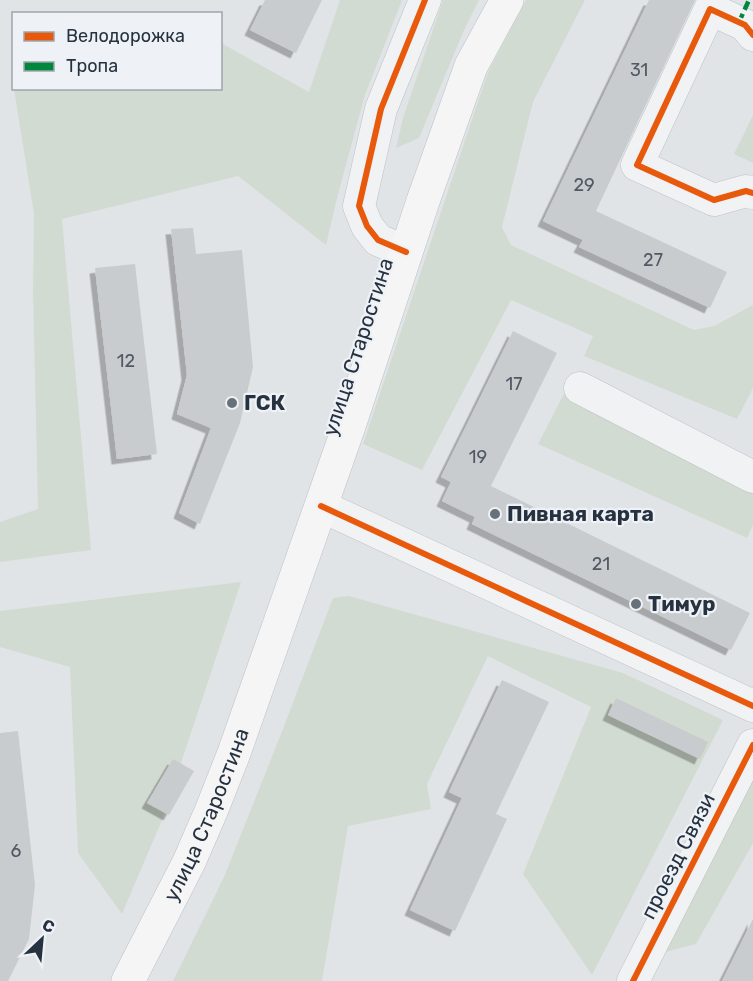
<svg xmlns="http://www.w3.org/2000/svg" width="753" height="981" font-family="Rubik,sans-serif">
<style>
.green{fill:#d2dbd1;fill-rule:evenodd}
.building{fill:#c9cccf;filter:url(#shadow)}
.lines{fill:none;stroke-linecap:round;stroke-linejoin:round}
.minor-casing{stroke:#bfc2c5;stroke-width:33}
.major-casing{stroke:#bdc1c5;stroke-width:34}
.minor{stroke:#f1f2f3;stroke-width:32}
.major{stroke:#f5f5f6;stroke-width:33}
.quiet{stroke:#00873e;stroke-width:4.5;stroke-dasharray:9 4.5;stroke-linecap:butt}
.cycleway-casing{stroke:#eef2f6;stroke-width:10}
.cycleway{stroke:#e8590c;stroke-width:6}
.poi-dot{fill:#68707a;stroke:#eef2f6;stroke-width:2}
.labels{text-anchor:middle;stroke-width:4.5;stroke-linejoin:round;paint-order:stroke}
.number-label{font-size:18px;fill:#505964}
.street-label{font-size:21px;fill:#273240;stroke:#eef2f6}
.poi-label{font-size:21px;font-weight:bold;fill:#273240;stroke:#eef2f6;text-anchor:start}
</style>
<defs>
<filter id="shadow"><feDropShadow dx="-5.5" dy="5.5" stdDeviation="0" flood-color="#0004"/></filter>
</defs>
<rect width="100%" height="100%" fill="#e1e4e7"/>
<g class="green">
<polygon points="340,0 402,0 365,95 338,194 326,245 238,176 62,219 91,550 0,562 0,522 38,509 33,291 34,214 14,89 220,88 221,43 309,92"/>
<polygon points="443,0 479,0 464,30 419,138 396,148 403,118"/>
<polygon points="526,0 585,0 533,102 502,227 511,245 694,330 714,326 753,305 753,388 737,419 584,356 593,336 511,300 422,470 363,444 488,72"/>
<polygon points="753,115 753,163 734,154"/>
<polygon points="565,392 753,494 753,525 747,538 538,444"/>
<polygon points="241,582 162,820 122,914 78,853 70,667 0,647 0,611"/>
<path d="M 349,596 L 623,673 L 723,720 L 592,975 L 523,874 L 591,707 L 488,656 L 427,784 L 431,809 L 348,826 L 322,981 L 173,981 L 224,877 L 281,734 L 333,598 ZM 616,698 L 700,759 L 608,715 Z"/>
<polygon points="753,778 753,843 696,944 661,953"/>
</g>
<g class="building">
<polygon points="265,0 322,0 296,53 250,30"/>
<polygon points="649,0 695,0 596,211 727,272 710,308 579,247 583,240 543,221"/>
<polygon points="193,228 196,254 242,250 253,367 240,423 200,524 179,513 211,428 177,414 187,375 171,229"/>
<polygon points="135,264 157,454 117,459 95,268"/>
<polygon points="513,331 557,353 491,486 750,613 731,650 472,524 475,517 442,501 451,482 441,477"/>
<polygon points="502,680 549,702 496,814 507,819 455,931 410,910 462,798 449,792"/>
<polygon points="616,698 708,742 700,759 608,715"/>
<polygon points="18,731 35,885 29,939 8,981 0,981 0,733"/>
<polygon points="173,759 194,771 169,815 147,803"/>
<polygon points="753,919 753,981 722,981"/>
</g>
<g class="lines">
<defs>
<g id="minor">
<polyline points="753,35 745,25 710,9 637,165 714,200 746,191 753,193"/>
<polyline points="406,252 378,240 367,226 359,206 381,109 425,0"/>
<polyline points="580,388 753,477"/>
<polyline points="321,506 753,706"/>
<polyline points="633,981 753,745"/>
</g>
<g id="major">
<path id="s1" d="M 128,981 L 189,862 L 212,809 L 234,753 L 349,426 L 423,201 L 471,66 L 507,0"/>
</g>
</defs>
<use href="#minor" class="minor-casing"/>
<use href="#major" class="major-casing"/>
<use href="#minor" class="minor"/>
<use href="#major" class="major"/>
<polyline class="quiet" points="739,22 749,0"/>
<defs>
<g id="cycleway">
<polyline points="753,35 745,25 710,9 637,165 714,200 746,191 753,193"/>
<polyline points="406,252 378,240 367,226 359,206 381,109 425,0"/>
<polyline points="321,506 753,706"/>
<polyline points="633,981 753,745"/>
</g>
</defs>
<use href="#cycleway" class="cycleway-casing"/>
<use href="#cycleway" class="cycleway"/>
</g>
<g class="poi-dot">
<circle cx="232" cy="403" r="6"/>
<circle cx="495" cy="514" r="6"/>
<circle cx="636" cy="604" r="6"/>
</g>
<g class="labels">
<g class="number-label">
<text x="639" y="76">31</text>
<text x="584" y="191">29</text>
<text x="653" y="266">27</text>
<text x="126" y="367">12</text>
<text x="514" y="390">17</text>
<text x="478" y="463">19</text>
<text x="601" y="570">21</text>
<text x="16" y="857">6</text>
</g>
<g class="street-label">
<text transform="translate(358 347) rotate(-72)" y="7">улица Старостина</text>
<text dy="7" stroke="none"><textPath href="#s1" startOffset="184">улица Старостина</textPath></text>
<text transform="translate(678 856) rotate(-63)" y="7">проезд Связи</text>
</g>
<g class="poi-label">
<text x="244" y="410">ГСК</text>
<text x="507" y="521">Пивная карта</text>
<text x="648" y="611">Тимур</text>
</g>
</g>
<rect x="12" y="12" width="210" height="78" fill="#eef2f6" stroke="#9ea5ad" stroke-width="1.5"/>
<rect x="24" y="32" width="30" height="9" fill="#e8590c" stroke="#9ea5ad" stroke-width="1.5"/>
<text x="66" y="42" font-size="18" fill="#273240">Велодорожка</text>
<rect x="24" y="62" width="30" height="9" fill="#00873e" stroke="#9ea5ad" stroke-width="1.5"/>
<text x="66" y="72" font-size="18" fill="#273240">Тропа</text>
<g transform="translate(42 939) rotate(26)" stroke="#eef2f6" stroke-width="4.5" paint-order="stroke">
<path d="M0-4.5L10 22L0 15L-10 22Z" fill="#273240"/>
<text y="-9" font-size="16" font-weight="bold" text-anchor="middle" fill="#273240">С</text>
</g>
</svg>
